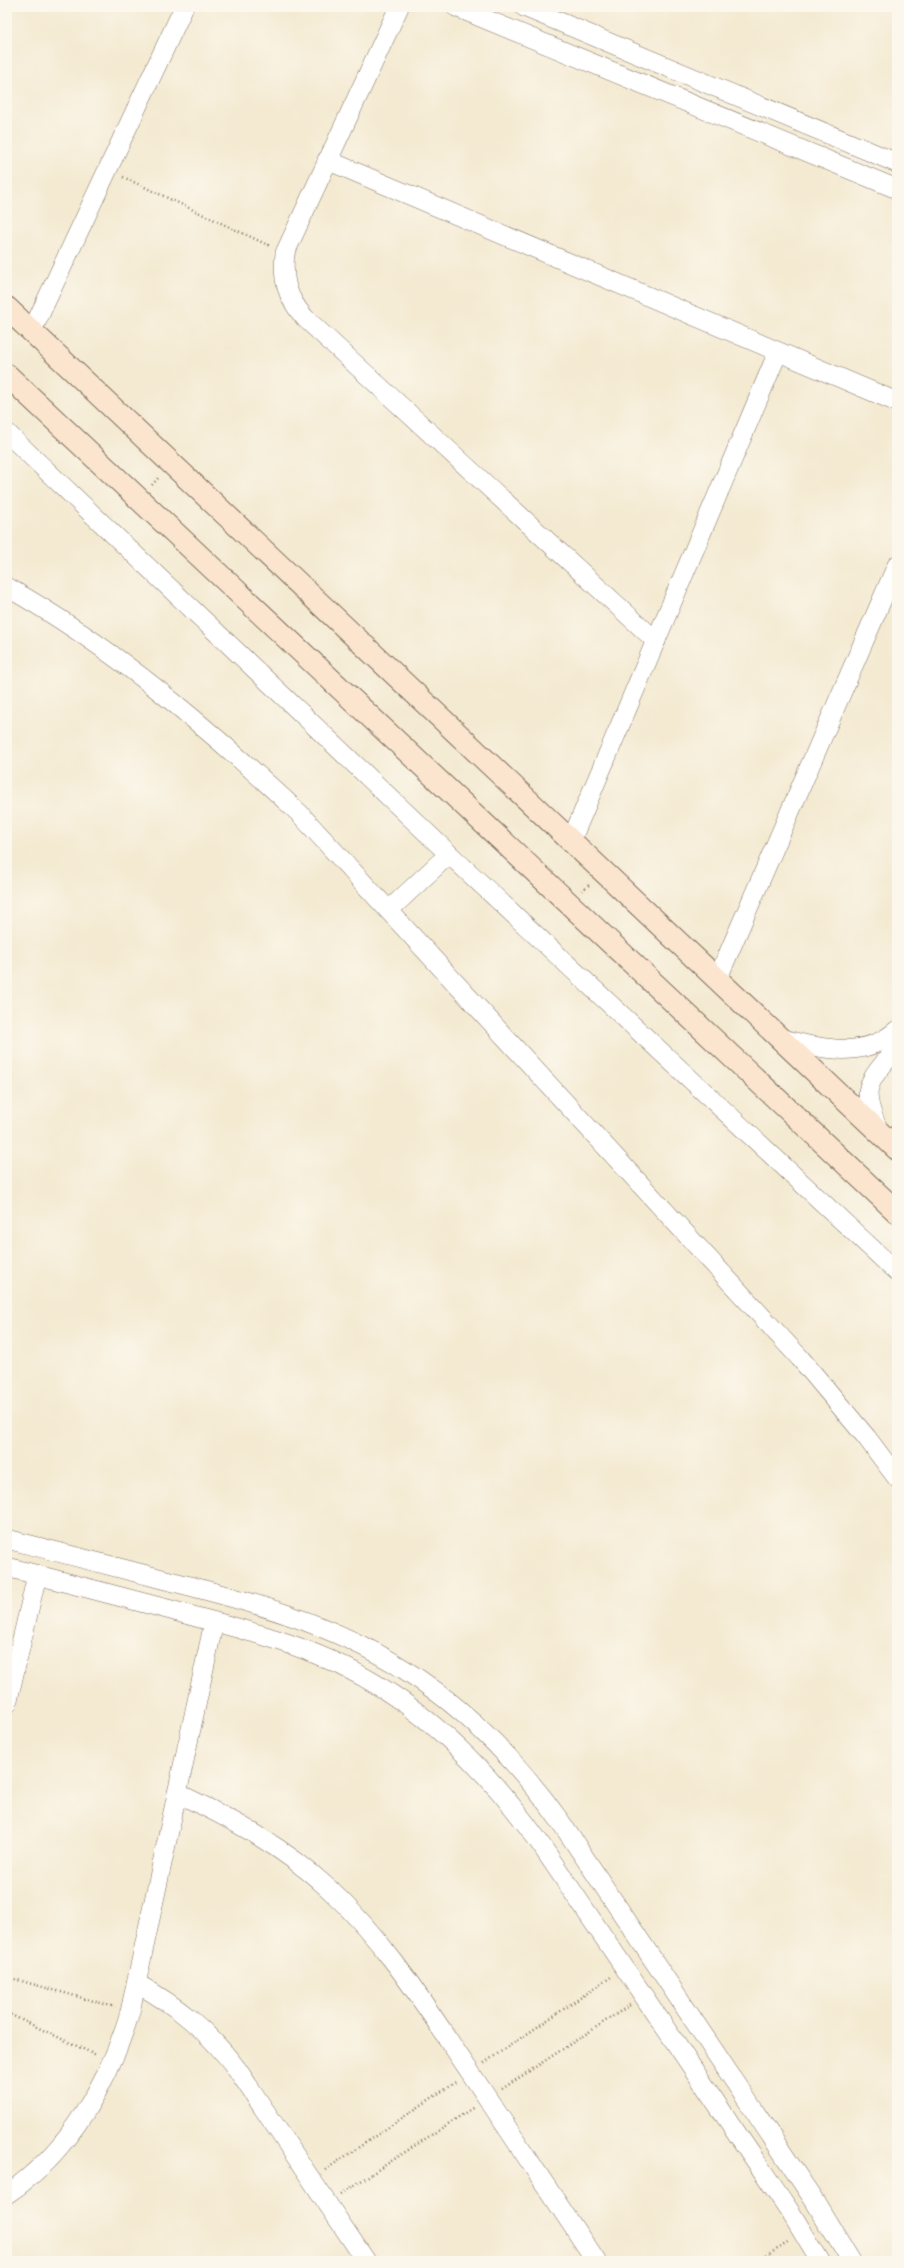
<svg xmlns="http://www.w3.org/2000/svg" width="904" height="2268" font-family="'Playpen Sans',sans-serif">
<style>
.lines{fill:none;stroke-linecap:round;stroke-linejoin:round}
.street-casing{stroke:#7c6d5d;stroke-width:20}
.secondary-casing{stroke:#7c6d5d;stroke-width:24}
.path{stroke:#7c6d5d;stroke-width:2.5;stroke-dasharray:1 3;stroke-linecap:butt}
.street{stroke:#fff;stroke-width:19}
.secondary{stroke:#fbe5cf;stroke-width:22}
</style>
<rect width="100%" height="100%" fill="#fbf7ec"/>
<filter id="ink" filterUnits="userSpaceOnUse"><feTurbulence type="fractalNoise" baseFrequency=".025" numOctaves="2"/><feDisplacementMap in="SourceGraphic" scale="8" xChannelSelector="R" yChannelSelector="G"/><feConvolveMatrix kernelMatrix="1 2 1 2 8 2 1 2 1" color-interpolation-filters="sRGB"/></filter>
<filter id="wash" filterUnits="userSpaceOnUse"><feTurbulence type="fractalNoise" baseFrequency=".012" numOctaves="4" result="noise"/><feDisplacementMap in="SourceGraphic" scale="16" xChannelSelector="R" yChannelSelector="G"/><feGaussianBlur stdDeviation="0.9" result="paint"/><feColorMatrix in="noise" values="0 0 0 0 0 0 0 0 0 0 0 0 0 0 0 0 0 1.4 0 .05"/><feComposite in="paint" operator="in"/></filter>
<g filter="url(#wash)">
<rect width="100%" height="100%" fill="#f4ead2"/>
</g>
<g filter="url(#ink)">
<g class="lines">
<defs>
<g id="street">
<path d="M 399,7 L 285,253 C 282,280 287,298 305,318 L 656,641"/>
<polyline points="456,7 897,189"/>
<polyline points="524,7 897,163"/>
<polyline points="327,160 897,402"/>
<polyline points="32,331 184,7"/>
<polyline points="7,433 449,854 897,1272"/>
<path d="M 7,587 C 115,648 209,729 299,813 L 800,1358 L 867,1438 L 897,1478"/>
<polyline points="571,841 778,352"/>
<polyline points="389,910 449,854"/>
<polyline points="717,980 897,565"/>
<path d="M 779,1038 C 820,1048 862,1061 897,1030"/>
<path d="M 879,1131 C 858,1085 869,1083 897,1047"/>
<path d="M 7,1539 C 59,1552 111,1566 162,1579 C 246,1600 332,1623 405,1670 C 468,1710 517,1761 560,1821 L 814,2200 L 851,2261"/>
<path d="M 7,1567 C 62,1581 116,1596 171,1610 C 220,1624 271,1635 318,1655 C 409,1692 480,1760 537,1839 L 791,2213 L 820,2261"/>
<polyline points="7,1704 37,1575"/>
<path d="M 177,1793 C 232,1819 284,1847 329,1889 C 385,1941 425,2005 468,2069 C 511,2133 553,2197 596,2261"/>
<path d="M 136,1983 C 179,2007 207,2030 237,2069 L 366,2261"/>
<path d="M 7,2194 C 69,2152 109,2082 130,2012 L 214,1622"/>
</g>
<g id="secondary">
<polyline points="7,308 897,1149"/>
<polyline points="7,375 897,1212"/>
</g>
</defs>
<use href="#street" class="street-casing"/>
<use href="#secondary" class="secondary-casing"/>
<g class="path">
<polyline points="123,177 270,246"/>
<polyline points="152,485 159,477"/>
<polyline points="582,891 590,884"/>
<polyline points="7,1977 115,2007"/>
<polyline points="7,2013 96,2055"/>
<polyline points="484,2063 611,1977"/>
<polyline points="502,2089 630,2005"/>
<polyline points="325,2170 457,2081"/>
<polyline points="341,2194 474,2107"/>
<polyline points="756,2261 789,2241"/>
</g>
<use href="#street" class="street"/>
<use href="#secondary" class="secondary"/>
</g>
</g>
<rect width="904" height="2268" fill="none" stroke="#fbf7ec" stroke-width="24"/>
</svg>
